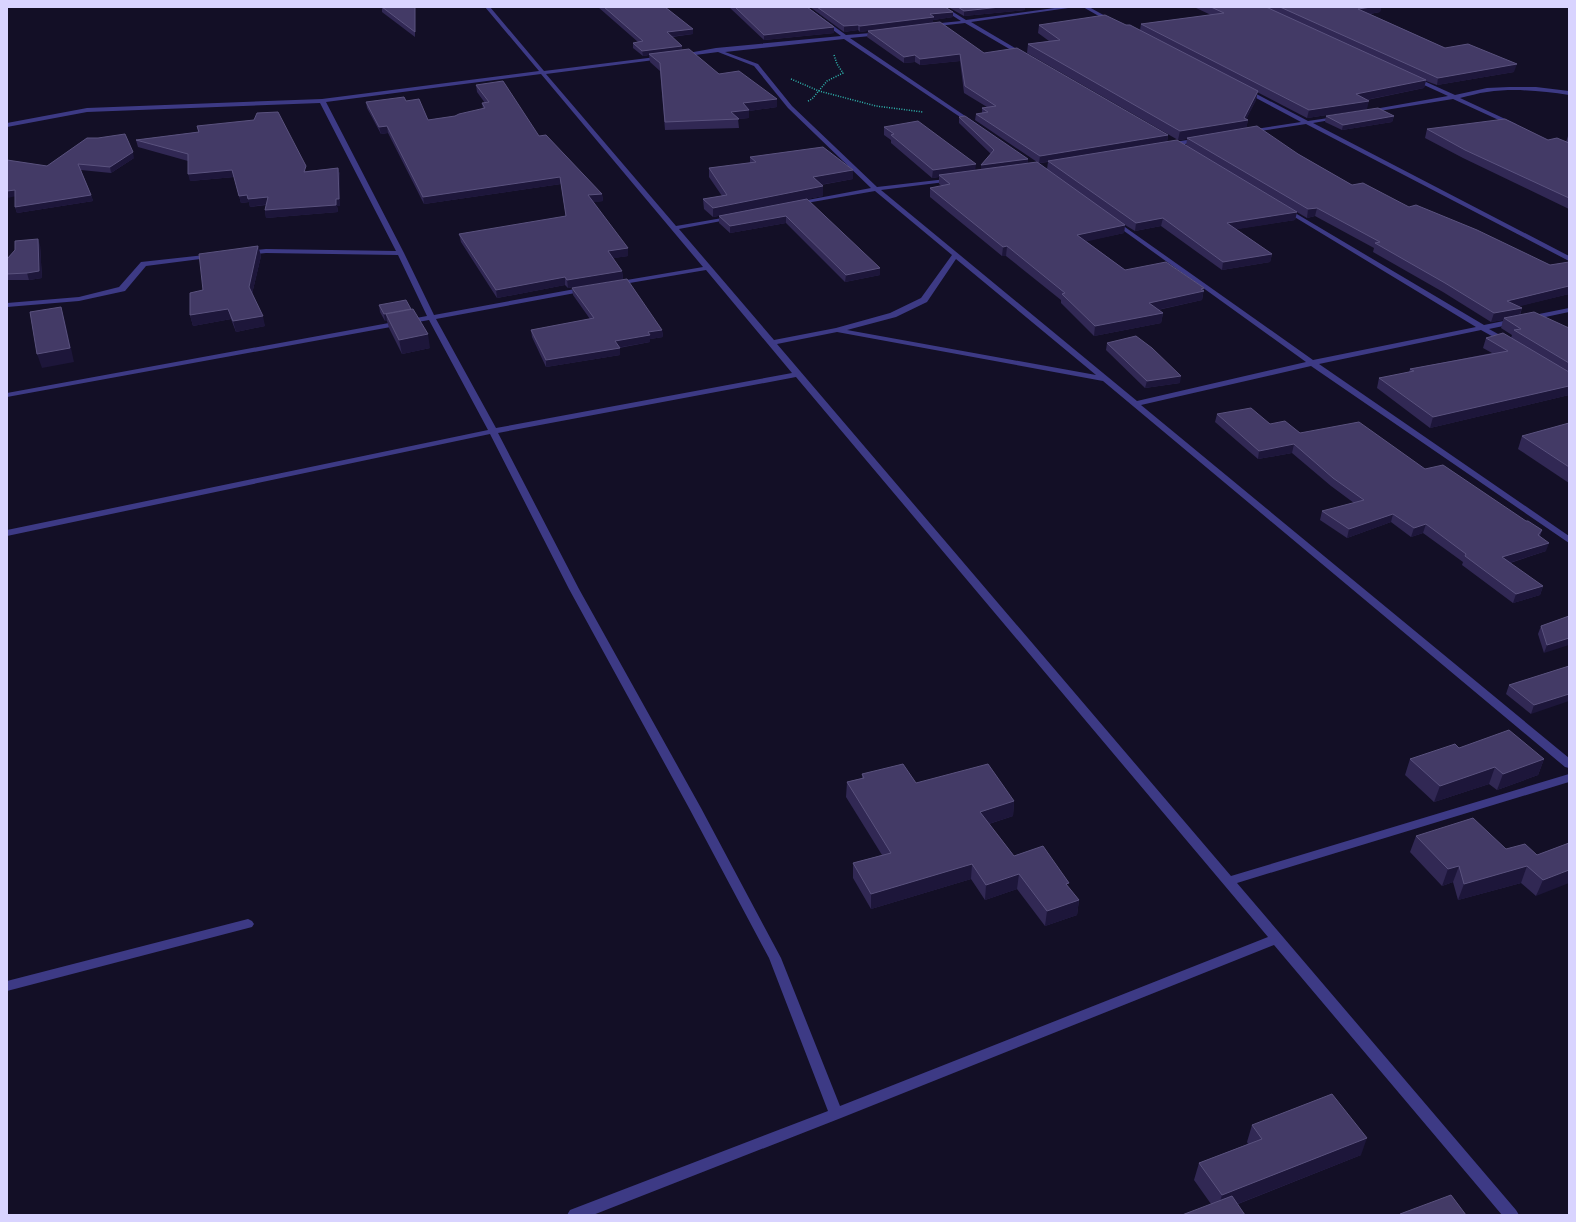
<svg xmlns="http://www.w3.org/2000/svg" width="1576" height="1222" font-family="'Space Grotesk',sans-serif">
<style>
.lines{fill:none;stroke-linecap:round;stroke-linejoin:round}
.path{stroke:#2fb8b0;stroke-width:1.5;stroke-dasharray:1 1.5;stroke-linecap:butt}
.minor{fill:#3d3a85;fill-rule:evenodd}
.wall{fill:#312854;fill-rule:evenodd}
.shaded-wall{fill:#1d163a}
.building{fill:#433a66;stroke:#5a527e}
</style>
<rect width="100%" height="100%" fill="#130f26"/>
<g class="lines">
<g class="path">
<polyline points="791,79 819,91 876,106 923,112"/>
<polyline points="808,101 812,99 827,81 843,73 837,64 834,55"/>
</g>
<g class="minor">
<path d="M 485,7 L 490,7 L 544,71 L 664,56 L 664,58 L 662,59 L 546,74 L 676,226 L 734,216 L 735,217 L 732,219 L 679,229 L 774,340 L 836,328 L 890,313 L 921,298 L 952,255 L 875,191 L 795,205 L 794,204 L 797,202 L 871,188 L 788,108 L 754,66 L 718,52 L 680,57 L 677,55 L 716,48 L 841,36 L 802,7 L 807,7 L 846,35 L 883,32 L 884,33 L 881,35 L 850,38 L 977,124 L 972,125 L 844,39 L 725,52 L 758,64 L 792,106 L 877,187 L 955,178 L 956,179 L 953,181 L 881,190 L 1137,401 L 1306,362 L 1113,223 L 1112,222 L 1115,220 L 1313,360 L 1476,327 L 1283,210 L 1282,209 L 1285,207 L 1484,325 L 1569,308 L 1569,312 L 1489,329 L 1509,340 L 1510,342 L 1506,344 L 1481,330 L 1319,364 L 1569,536 L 1569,543 L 1311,366 L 1141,405 L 1569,758 L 1569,768 L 1565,767 L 1103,381 L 837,332 L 777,344 L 1231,876 L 1569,774 L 1569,782 L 1237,883 L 1516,1210 L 1519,1215 L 1502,1215 L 1274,945 L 841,1118 L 593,1215 L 567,1215 L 570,1210 L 828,1111 L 769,958 L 689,808 L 569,589 L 490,434 L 7,536 L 7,530 L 488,430 L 429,320 L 7,397 L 7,393 L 427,316 L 398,255 L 266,253 L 247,255 L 244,253 L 247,251 L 266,249 L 396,251 L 320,103 L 87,112 L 7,127 L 7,123 L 87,108 L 322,99 L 539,71 ZM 541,74 L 703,267 L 615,282 L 612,282 L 612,286 L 706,270 L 792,373 L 496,428 L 436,319 L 586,291 L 590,289 L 586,287 L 434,315 L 404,253 L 326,102 ZM 956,259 L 1096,375 L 847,330 L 896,317 L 927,302 ZM 796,377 L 1268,937 L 840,1106 L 781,958 L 701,808 L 579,589 L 498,433 Z"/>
<polygon points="939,7 945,7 966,20 1062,7 1075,7 971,22 1025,54 1026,55 1023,57 965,23 929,27 928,26 931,24 961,21"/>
<polygon points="1083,7 1089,7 1116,22 1111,23"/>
<path d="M 1411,77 L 1415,77 L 1455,95 L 1487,88 L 1509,87 L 1536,87 L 1569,91 L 1569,95 C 1542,91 1515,88 1487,92 C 1478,93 1469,96 1460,98 L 1516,124 L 1516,126 L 1514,127 L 1453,99 L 1367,113 L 1366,112 L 1369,110 L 1448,96 L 1411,79 Z"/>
<polygon points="1245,88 1308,121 1342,116 1342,118 1313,123 1569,256 1569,261 1306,124 1247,133 1246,132 1249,130 1301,122 1243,91 1242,90"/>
<polygon points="1200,138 1202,139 1202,141 1168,147 1165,145 1168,143"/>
<polygon points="214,254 216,255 216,257 146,266 125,291 79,301 7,307 7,303 79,297 119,287 141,262"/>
<polygon points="248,919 252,921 254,924 252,927 7,991 7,981"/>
</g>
</g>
<g class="wall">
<polygon points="382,7 415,7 415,37 382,12"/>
<polygon points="598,7 665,7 693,34 672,37 682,46 682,50 719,74 777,107 749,111 749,118 738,119 739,128 665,130 660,71 650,62 649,55 643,56 633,48 633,43 638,42"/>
<polygon points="729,7 807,7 834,27 834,33 764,40"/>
<path d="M 810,7 L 945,7 L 953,17 L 933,20 L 933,22 L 984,53 L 1168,135 L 1167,142 L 1297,212 L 1295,220 L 1236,229 L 1272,254 L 1270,262 L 1222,270 L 1161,226 L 1135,231 L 1125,225 L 1124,233 L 1086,241 L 1125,270 L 1204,288 L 1202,300 L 1158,310 L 1163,313 L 1161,323 L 1094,336 L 1061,303 L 1061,300 L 1006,256 L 1002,256 L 930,197 L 930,188 L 942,186 L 939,184 L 939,177 L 932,178 L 891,143 L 891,140 L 884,135 L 884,127 L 975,170 L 981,170 L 981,165 L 991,154 L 959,123 L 959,117 L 1028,159 L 1028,163 L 1037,162 L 975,120 L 976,114 L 982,113 L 982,108 L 987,107 L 964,93 L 960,61 L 920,65 L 915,62 L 904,63 L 867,37 L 868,31 L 882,29 L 860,32 L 858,30 L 844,32 ZM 1048,162 L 1047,169 L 1039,163 Z"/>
<polygon points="948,7 1025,7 1025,10 964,16"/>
<polygon points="1194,7 1381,7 1380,12 1370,14 1445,48 1514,72 1437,85 1426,81 1424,88 1367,100 1367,109 1307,118 1257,92 1256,100 1246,119 1248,120 1246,128 1298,154 1352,185 1569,294 1519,306 1522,308 1520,315 1569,328 1569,395 1430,428 1377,388 1379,378 1409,372 1410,369 1492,353 1483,348 1486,338 1511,338 1512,335 1501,328 1503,320 1491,322 1443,292 1373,252 1374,248 1315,216 1307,218 1186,146 1187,139 1178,140 1027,53 1028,44 1049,41 1038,33 1039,25 1140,30 1141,24 1211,15"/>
<polygon points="476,85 539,136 602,194 603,201 593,202 628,256 613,258 622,271 623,279 568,288 565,285 497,298 461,242 459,234 566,217 561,184 424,204 388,133 381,134 367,108 366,102 406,101 428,120 455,116 483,109 482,103 485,103 477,92"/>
<polygon points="1326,116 1394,116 1392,122 1342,130 1325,122"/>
<polygon points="197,126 306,171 338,168 340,175 340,206 337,206 338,212 266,218 265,210 266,205 250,207 249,202 241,203 234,177 190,181 188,161 138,147 136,140 198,132"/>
<polygon points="1427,129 1548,140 1566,142 1568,136 1569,136 1569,209 1463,158 1425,138"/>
<polygon points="750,157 853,170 853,179 821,185 823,186 823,196 713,217 704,209 703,199 722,196 709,177 709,168 750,163"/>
<polygon points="134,158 111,173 81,170 91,195 93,201 17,213 15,207 47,166"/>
<polygon points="807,199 880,275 845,282 786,223 730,233 719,223 719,216"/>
<polygon points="40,245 42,278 29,280 7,280 7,259"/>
<polygon points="258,246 261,256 252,294 265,326 236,332 231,319 193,326 190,315 203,290"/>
<polygon points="572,288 662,330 663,337 650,339 650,342 619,348 620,355 546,367 532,337 531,330 590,319 573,295"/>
<polygon points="379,305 430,348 402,354 389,328 387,321 385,321 380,312"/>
<polygon points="1107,343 1180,383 1145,388 1106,350"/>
<polygon points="1217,414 1270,424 1425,469 1542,530 1540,536 1546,551 1510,563 1543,586 1540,595 1513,603 1462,565 1463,562 1423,533 1411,537 1391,522 1347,538 1320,520 1322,511 1354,503 1331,486 1292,453 1258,459 1215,422"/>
<polygon points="1569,423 1569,483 1518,449 1522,436"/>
<polygon points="1569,616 1544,653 1538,634 1541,626"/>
<polygon points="1569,666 1531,714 1506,694 1509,685"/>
<polygon points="1459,748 1544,759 1538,775 1497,790 1489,784 1434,802 1405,775 1410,759"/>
<polygon points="862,774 1014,801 1013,816 989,824 1014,856 1068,887 1079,900 1077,915 1045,926 1017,889 985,900 971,879 871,909 853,878 853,863 882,855 846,797 847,782 862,778"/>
<polygon points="1416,836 1506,849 1537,855 1569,843 1536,896 1521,883 1458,900 1453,882 1442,886 1410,852"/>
<polygon points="1252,1125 1361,1155 1238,1204 1211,1204 1194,1180 1199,1163 1248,1144 1247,1142"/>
</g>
<g class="shaded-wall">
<polygon points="1000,7 1025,7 1025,10 964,16 964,11"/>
<polygon points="1371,7 1381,7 1380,12 1357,16 1358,9"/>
<polygon points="953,12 953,17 933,20 933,23 860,32 860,26 930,14"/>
<polygon points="858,25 858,30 844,32 844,26"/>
<polygon points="834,27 834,33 764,40 764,35"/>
<polygon points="693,29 693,34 667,37 667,32"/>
<polygon points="682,46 682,51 649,54 649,55 643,56 642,51"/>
<polygon points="960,54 960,61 920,65 920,59"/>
<polygon points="915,55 915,62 904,63 904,57"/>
<polygon points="1517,64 1514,72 1437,85 1438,78"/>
<polygon points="1426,80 1424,88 1355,102 1356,94"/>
<polygon points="1258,91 1256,100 1246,120 1248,120 1246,129 1187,138 1187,139 1178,140 1180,131 1244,118"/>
<polygon points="777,99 777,107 749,111 749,118 737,119 731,112 743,103"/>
<polygon points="1369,101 1367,109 1307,118 1309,110"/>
<polygon points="1394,116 1392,122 1342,130 1343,125"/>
<polygon points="387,126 388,133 381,134 379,127"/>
<polygon points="1168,135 1167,142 1039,163 1040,156"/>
<polygon points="133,152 134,158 111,173 110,167"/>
<polygon points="1028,159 1028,165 981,171 981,165"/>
<polygon points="976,164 975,172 939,175 939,177 932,178 933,170"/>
<polygon points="338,168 340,175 340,206 337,206 338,212 266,218 265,210 336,199"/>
<polygon points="232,170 234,177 190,181 188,174"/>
<polygon points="853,170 853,179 813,186 813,177"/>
<polygon points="560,177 561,184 424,204 423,197"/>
<polygon points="823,186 823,196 713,217 713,208"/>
<polygon points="15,190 17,196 7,198 7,191"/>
<polygon points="602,194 603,201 589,203 588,195"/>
<polygon points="91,195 93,201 17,213 15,207"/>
<polygon points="247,195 249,202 241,203 239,196"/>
<polygon points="268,197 269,204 250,207 248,199"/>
<polygon points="1317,208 1315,216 1307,218 1308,209"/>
<polygon points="1297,212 1295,220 1226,231 1227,223"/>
<polygon points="786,216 786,223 730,233 730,226"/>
<polygon points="1163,218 1161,226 1135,231 1136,223"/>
<polygon points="1125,225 1124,233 1076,244 1077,235"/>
<polygon points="38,239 40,245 42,278 29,280 27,273"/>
<polygon points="258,246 261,256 251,298 249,287"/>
<polygon points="1007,246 1006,256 1002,256 1003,247"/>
<polygon points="628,248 628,256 609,259 608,251"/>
<polygon points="1272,254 1270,262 1222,270 1223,262"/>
<polygon points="880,268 880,275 845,282 846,275"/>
<polygon points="622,271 623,279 568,288 567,280"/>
<polygon points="565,277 565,285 497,298 496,290"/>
<polygon points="1569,286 1569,294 1505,310 1507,301"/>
<polygon points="1204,288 1202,300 1147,312 1149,303"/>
<polygon points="61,307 65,321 74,362 42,368 37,354"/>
<polygon points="1522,308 1519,316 1504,318 1503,320 1491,322 1494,313"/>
<polygon points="228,309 231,319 193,326 190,315"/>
<polygon points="411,309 386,314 387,321 385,321 384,314"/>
<polygon points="1163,313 1161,323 1094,336 1095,326"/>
<polygon points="263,316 265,326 236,332 233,321"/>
<polygon points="662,330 663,337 650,339 650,342 616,348 615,341 648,332"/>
<polygon points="428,334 430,348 402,354 399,340"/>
<polygon points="620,348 620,355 546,367 546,360"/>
<polygon points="1181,376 1180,383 1145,388 1147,381"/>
<polygon points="1569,386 1569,395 1430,428 1433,417"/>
<polygon points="1294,444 1292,453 1258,459 1259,451"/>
<polygon points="1393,514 1391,522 1347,538 1349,529"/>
<polygon points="1426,524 1423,533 1411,537 1414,528"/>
<polygon points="1549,543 1546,551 1499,566 1502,557"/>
<polygon points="1543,586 1540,595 1513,603 1516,594"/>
<polygon points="1569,638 1569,645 1544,653 1547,645"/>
<polygon points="1569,694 1569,701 1531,714 1534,705"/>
<polygon points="1544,759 1538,775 1497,790 1503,774"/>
<polygon points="1495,767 1489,784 1434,802 1440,786"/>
<polygon points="1014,801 1013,816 979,827 980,812"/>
<polygon points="972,864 971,879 871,909 871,894"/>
<polygon points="1459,866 1453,882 1442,886 1448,869"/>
<polygon points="1527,866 1521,883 1458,900 1464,884"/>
<polygon points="1569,870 1569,883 1536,896 1543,880"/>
<polygon points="1019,874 1017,889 985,900 986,885"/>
<polygon points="1079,900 1077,915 1045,926 1047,911"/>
<polygon points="1367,1138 1361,1155 1217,1212 1222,1195"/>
</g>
<g class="building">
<polygon points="382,7 415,7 415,32"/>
<polygon points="604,7 665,7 693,29 667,32 682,46 642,51 633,43 643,41"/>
<polygon points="735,7 807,7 834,27 764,35"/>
<polygon points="817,7 945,7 953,12 930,14 934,17 860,26 858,25 844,26"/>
<polygon points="958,7 1000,7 964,11"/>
<polygon points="1211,7 1266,7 1426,80 1356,94 1369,101 1309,110 1141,24 1224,13"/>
<polygon points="1280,7 1371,7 1358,9 1445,48 1468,44 1517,64 1438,78"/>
<polygon points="1105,15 1126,25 1130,25 1258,91 1244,118 1248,120 1180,131 1028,44 1060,40 1039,25"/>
<polygon points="940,22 984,53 1017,48 1168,135 1040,156 976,114 988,112 982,108 996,106 965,86 960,54 920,59 915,55 904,57 868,31"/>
<polygon points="689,49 719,74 739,71 777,99 743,103 749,110 731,112 739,119 665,122 660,63 649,54"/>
<polygon points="503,81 539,136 546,135 602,194 588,195 628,248 608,251 622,271 567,280 565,277 496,290 459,234 566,216 560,177 423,197 387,126 379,127 366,102 404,97 406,101 419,99 428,120 455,116 459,114 485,108 482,103 489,102 476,85"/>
<polygon points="1378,108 1394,116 1343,125 1326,116"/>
<polygon points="278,112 306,166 304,172 338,168 339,199 336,199 336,205 265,210 268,197 248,199 247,195 239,196 232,170 188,174 188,154 136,140 199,132 197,126 254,120 257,113"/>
<polygon points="965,116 1028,159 981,165 994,150 959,117"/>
<polygon points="1505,119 1548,140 1557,138 1569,143 1569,198 1465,150 1427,129"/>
<polygon points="918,121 976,164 933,170 891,135 894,134 884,127"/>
<polygon points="1257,126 1298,154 1352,185 1363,183 1409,207 1416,205 1477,230 1550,265 1569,262 1569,286 1507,301 1522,308 1494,313 1445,283 1375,243 1380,242 1317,208 1308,209 1187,138"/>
<polygon points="125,134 133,152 110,167 78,164 91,195 15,207 15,190 7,191 7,160 47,166 87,138 98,138"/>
<polygon points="1177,140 1297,212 1227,223 1272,254 1223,262 1163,218 1136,223 1048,161"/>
<polygon points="823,147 853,170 813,177 823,186 713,208 703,199 727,195 709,168 756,162 750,157"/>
<polygon points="1037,162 1125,225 1077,235 1125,270 1166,262 1204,288 1201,289 1204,291 1149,303 1163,313 1095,326 1062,294 1065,293 1007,246 1003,247 930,188 950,184 939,175"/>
<polygon points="807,199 880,268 846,275 786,216 730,226 719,216"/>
<polygon points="38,239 39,271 27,273 7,274 7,259 15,250 15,241"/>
<polygon points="258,246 249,287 263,316 233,321 228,309 190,315 190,293 203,290 199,254"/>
<polygon points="627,279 662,330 648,332 650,335 615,341 620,348 546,360 531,330 594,318 572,288"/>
<polygon points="406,300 411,309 384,314 379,305"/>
<polygon points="61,307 70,348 37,354 30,312"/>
<polygon points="413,309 428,334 399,340 386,314"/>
<polygon points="1534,312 1569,328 1569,363 1514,330 1521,329 1504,318"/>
<polygon points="1503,333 1569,372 1569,386 1433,417 1379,378 1414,371 1410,369 1508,351 1486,338"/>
<polygon points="1136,336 1152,348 1181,376 1147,381 1107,343"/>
<polygon points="1251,408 1270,424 1285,421 1300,433 1359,422 1425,469 1443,465 1526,521 1528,521 1542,530 1538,535 1549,543 1502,557 1543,586 1516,594 1465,556 1466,554 1426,524 1414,528 1393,514 1349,529 1322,511 1364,500 1333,478 1294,444 1259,451 1217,414"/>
<polygon points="1569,423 1569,467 1522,436"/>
<polygon points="1569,616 1569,638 1547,645 1541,626"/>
<polygon points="1569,666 1569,694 1534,705 1509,685"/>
<polygon points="1509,730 1544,759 1503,774 1495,767 1440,786 1410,759 1455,744 1459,748"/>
<polygon points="903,764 916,783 988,764 1014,801 980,812 1014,856 1043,846 1069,883 1066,884 1079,900 1047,911 1019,874 986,885 972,864 871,894 853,863 891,853 847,782 864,778 862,774"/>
<polygon points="1473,818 1506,849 1525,844 1537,855 1569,843 1569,870 1543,880 1527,866 1464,884 1459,866 1448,869 1416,836"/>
<polygon points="1332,1094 1367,1138 1222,1195 1199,1163 1262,1139 1252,1125"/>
<polygon points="1451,1195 1466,1215 1401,1215 1400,1214"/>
<polygon points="1232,1196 1245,1215 1182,1215"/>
</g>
<rect width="1576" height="1222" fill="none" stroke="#d9d4ff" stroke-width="16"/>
</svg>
